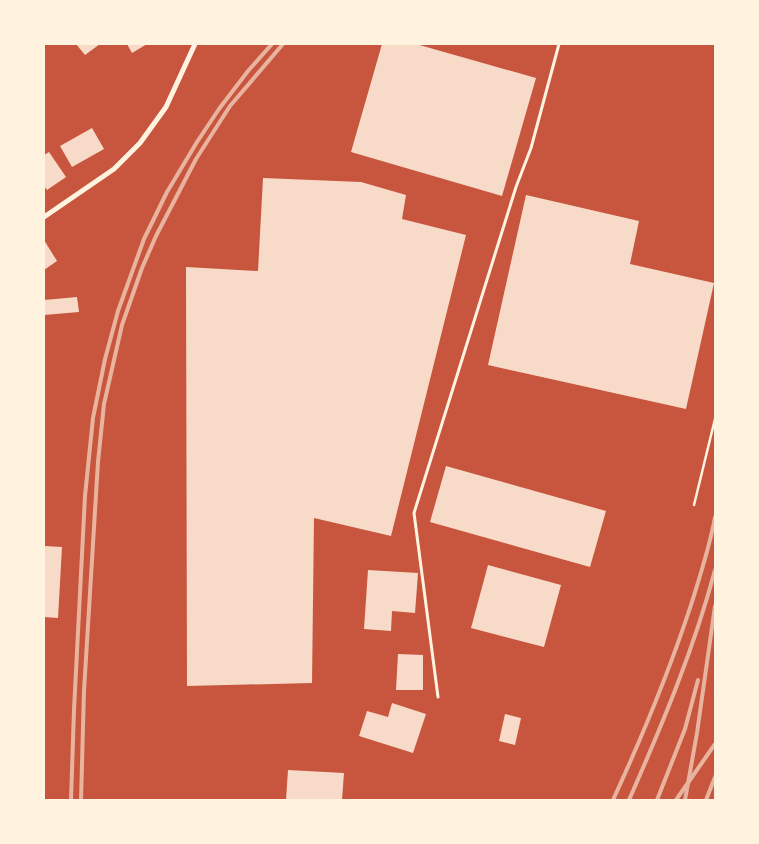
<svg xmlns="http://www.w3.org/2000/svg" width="759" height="844" font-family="'Source Sans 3',sans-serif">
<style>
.building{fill:#f7dbc8}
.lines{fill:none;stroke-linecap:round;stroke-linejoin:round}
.path{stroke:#fff3e0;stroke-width:2.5}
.service{stroke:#fff3e0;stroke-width:3}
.minor{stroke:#fff3e0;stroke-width:5}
.rail{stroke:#e9b49f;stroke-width:4}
</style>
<rect width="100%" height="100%" fill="#c8553d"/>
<g class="building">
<polygon points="76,44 100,44 85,55"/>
<polygon points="127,44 147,44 132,53"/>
<polygon points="382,44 416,44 536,78 502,196 351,152"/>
<polygon points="92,128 104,149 72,167 60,146"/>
<polygon points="49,152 66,177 47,190 44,186 44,155"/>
<polygon points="263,178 361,182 406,195 402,219 466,235 391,536 314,518 312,683 187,686 186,267 258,271"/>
<polygon points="526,195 639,221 630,264 714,283 686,409 488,365"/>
<polygon points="44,240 57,261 44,270"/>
<polygon points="77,297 79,312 44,315 44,300"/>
<polygon points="446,466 606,511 590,567 430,522"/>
<polygon points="44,546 62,547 58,618 44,617"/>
<polygon points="488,565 561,585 544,647 471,628"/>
<polygon points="368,570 418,573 415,613 392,611 391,631 364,629"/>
<polygon points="398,654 423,655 423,690 396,690"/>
<polygon points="392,703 426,714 413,753 359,736 367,711 388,717"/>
<polygon points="505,714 521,718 515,745 499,741"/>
<polygon points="288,770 344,773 342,800 286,800"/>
</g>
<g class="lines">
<polyline class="path" points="694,505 715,419"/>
<polyline class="service" points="438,697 414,513 516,187 531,148 559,44"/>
<polyline class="minor" points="44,217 114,169 140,143 166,107 195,44"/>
<g class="rail">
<polyline points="71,800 74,710 85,496 93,418 105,359 118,311 144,239 167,192 197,142 219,109 248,71 272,44"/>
<polyline points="81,800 84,691 98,462 104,404 122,325 142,268 156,236 196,159 230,106 283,44"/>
<path d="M 613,800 C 642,737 669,672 691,605 C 700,576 710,546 715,517"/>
<path d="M 629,800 C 662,725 694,649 715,570"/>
<polyline points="657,800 685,729 698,680"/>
<polyline points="676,800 715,744"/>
<polyline points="685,800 697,733 715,606"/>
<polyline points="706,800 715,777"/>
</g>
</g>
<rect width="759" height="844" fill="none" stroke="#fff3e0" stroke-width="90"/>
</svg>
